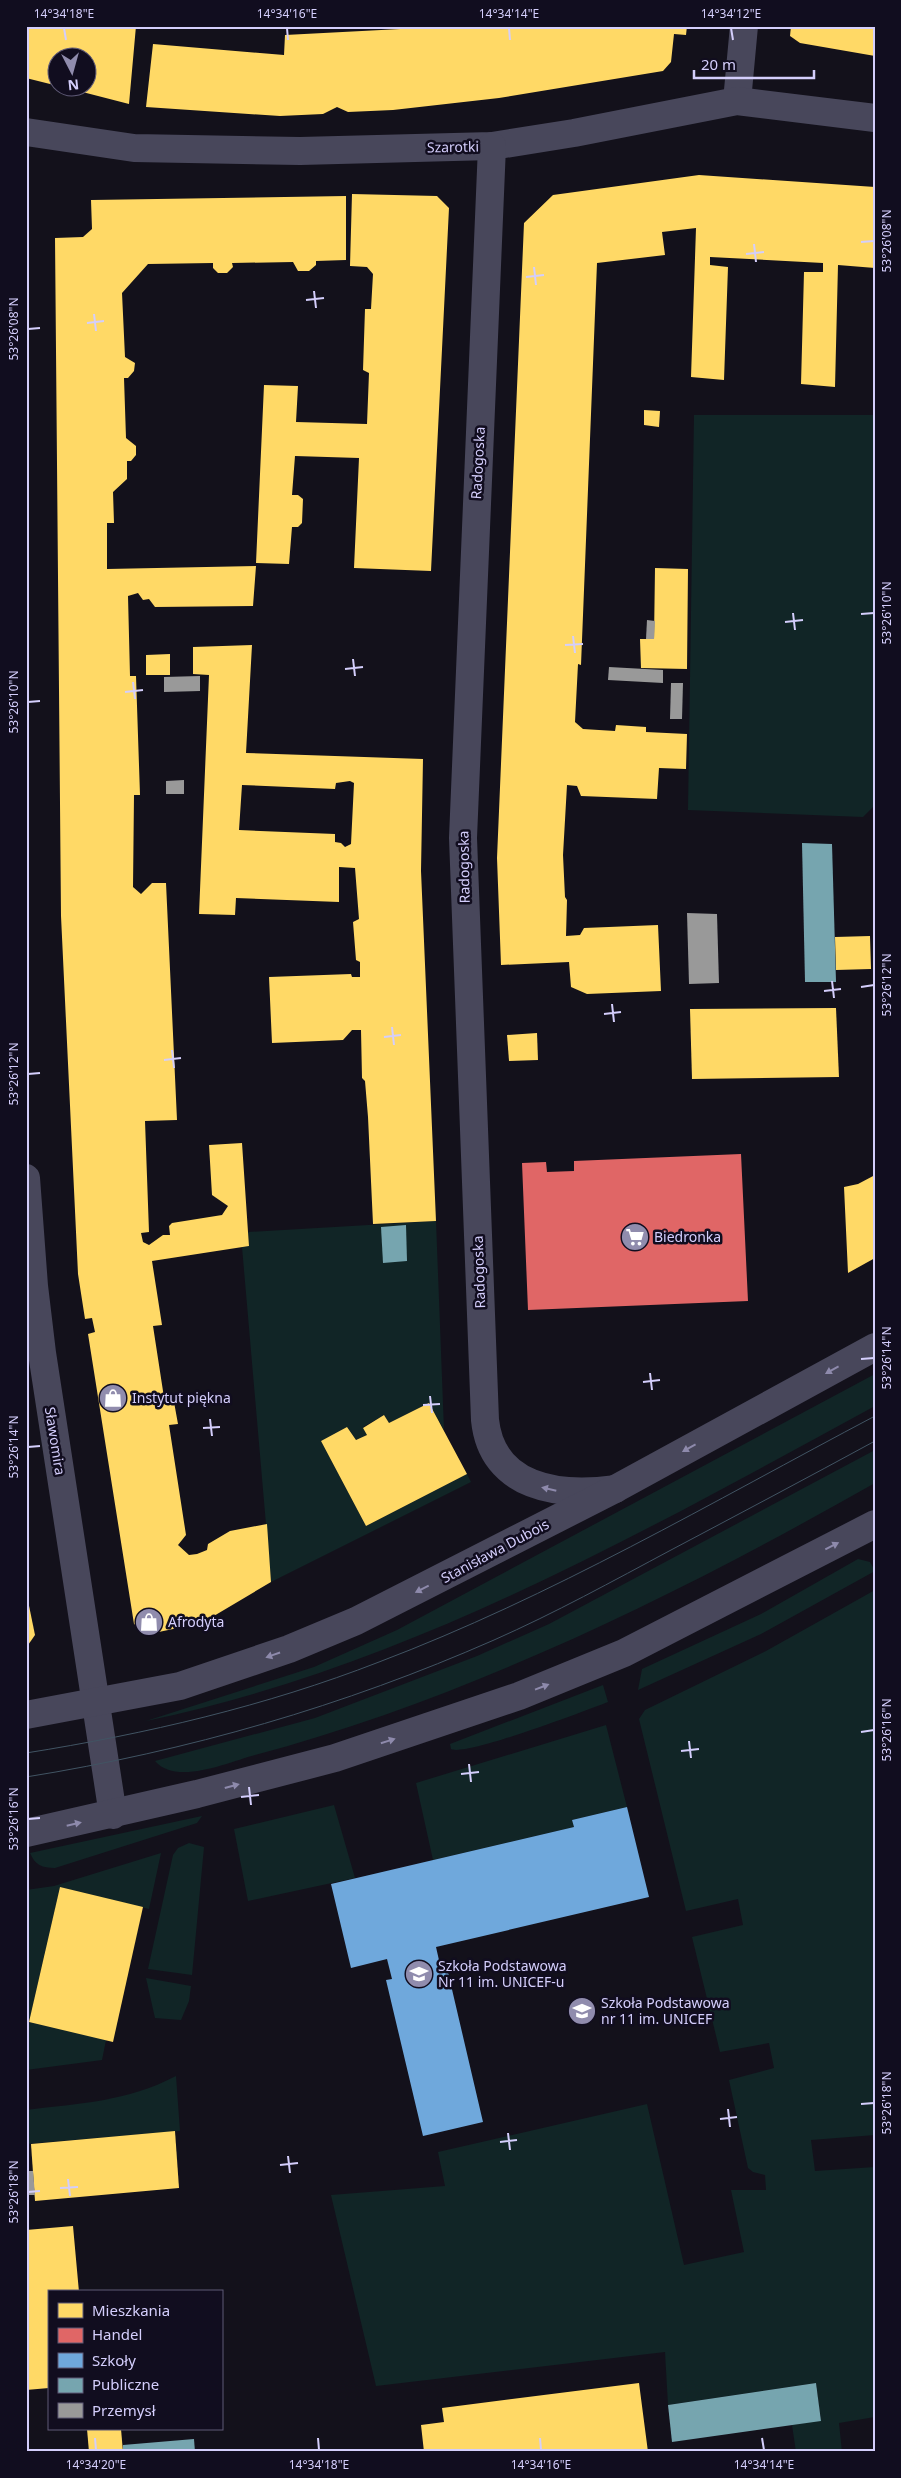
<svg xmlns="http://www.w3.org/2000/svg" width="901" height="2478" font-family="'Noto Sans',sans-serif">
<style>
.green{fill:#112526}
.homes{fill:#ffd966;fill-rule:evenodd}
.shops{fill:#e06666}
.schools{fill:#6fa8dc}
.public{fill:#76a5af}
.industry{fill:#999}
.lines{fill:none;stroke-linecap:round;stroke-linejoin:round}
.minor{stroke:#48475b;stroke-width:28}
.tram{stroke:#415463;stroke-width:1}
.oneway{fill:#8e8aac}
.ticks{fill:none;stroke:#d4cefc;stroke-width:2}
.labels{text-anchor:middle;stroke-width:5;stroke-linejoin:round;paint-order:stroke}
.street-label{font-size:14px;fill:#d4cefc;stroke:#110d1f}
.poi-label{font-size:14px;fill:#d4cefc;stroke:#110d1f;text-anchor:start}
.neatline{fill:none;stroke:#d4cefc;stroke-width:2}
.ticks-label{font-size:12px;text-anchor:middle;fill:#d4cefc}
</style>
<rect width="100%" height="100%" fill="#13111b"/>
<g class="green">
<polygon points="694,415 875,415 875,805 863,817 688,810"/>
<polygon points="436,1221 444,1430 429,1403 389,1423 384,1415 363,1427 367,1435 356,1440 347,1427 321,1441 366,1526 467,1474 471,1482 271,1582 242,1247 249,1246 248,1232"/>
<path d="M 875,1374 L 875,1406 C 643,1532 407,1667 146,1721 L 314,1667 L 397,1630 Z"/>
<path d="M 875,1450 L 875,1483 C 683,1592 469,1698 255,1755 C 229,1762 176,1786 155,1761 L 315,1718 L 477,1656 L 549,1624 Z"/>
<polygon points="858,1559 870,1562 875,1571 761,1634 638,1690 642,1669 761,1614"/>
<polygon points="875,1590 875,2135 811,2140 815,2171 875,2167 875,2417 839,2423 842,2452 796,2452 792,2425 821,2420 816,2383 668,2405 665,2352 376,2386 331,2195 445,2186 438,2152 647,2104 684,2265 744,2252 731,2190 766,2190 765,2175 753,2172 748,2168 729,2080 774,2068 769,2043 720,2052 692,1937 743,1925 738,1899 686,1911 639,1719 645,1710 766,1651"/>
<path d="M 603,1685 L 608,1702 C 587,1710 465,1757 451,1749 L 450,1744 Z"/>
<polygon points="606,1725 627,1807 572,1820 574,1827 433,1860 416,1783"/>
<polygon points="334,1805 355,1878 248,1901 234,1829"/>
<path d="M 202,1816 L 197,1823 L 55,1868 C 42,1868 35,1865 30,1853 Z"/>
<polygon points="189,1843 204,1847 192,1975 148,1969 173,1855 178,1848"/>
<polygon points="161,1853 149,1909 60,1887 29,2022 106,2040 102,2060 26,2070 26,1890 54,1886"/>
<polygon points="146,1978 191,1986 189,2001 181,2020 155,2018"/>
<path d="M 176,2076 L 180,2131 L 26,2144 L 26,2110 C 81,2103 126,2102 176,2076 Z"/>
</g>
<g class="homes">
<polygon points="26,26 136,26 129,104 67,88 88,88 88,58 58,58 58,86 26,78"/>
<polygon points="458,26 687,26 686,35 674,34 671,62 663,71 499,98 393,110 348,112 337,107 323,114 280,116 146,107 153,44 284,55 285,35"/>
<polygon points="791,26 875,26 875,56 800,43 790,36"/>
<polygon points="699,175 875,187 875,268 838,265 835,387 801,384 804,272 823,272 823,263 710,257 710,265 728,267 724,380 691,377 696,228 662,232 665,255 597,263 585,565 581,665 578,664 575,722 583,729 615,731 616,725 646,727 646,732 687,734 686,769 659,768 657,799 581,796 577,786 567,785 563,855 565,897 567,900 566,936 580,935 584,928 658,925 661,991 587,994 571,987 569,962 501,965 497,858 524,223 553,195"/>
<polygon points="352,194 437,196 449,208 431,571 354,568 359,458 295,456 292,495 298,495 303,499 302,523 298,527 292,527 289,564 256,563 264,385 298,386 296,422 367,424 369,373 363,370 365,309 371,309 373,274 367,267 350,266"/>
<polygon points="346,196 346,260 316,261 316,265 309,271 298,271 293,262 232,263 233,267 227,273 218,273 213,268 213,263 148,264 122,293 125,357 135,363 134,371 128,378 124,378 126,438 136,446 136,455 131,461 127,461 127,479 113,492 114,523 107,523 107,569 256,566 253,606 155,607 149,599 143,600 138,593 128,596 130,676 136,676 140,795 134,795 133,887 141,894 152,883 166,883 177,1120 145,1121 149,1232 141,1233 143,1242 149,1245 163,1235 170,1235 169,1226 172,1223 222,1215 228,1206 212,1195 209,1145 242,1143 248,1232 249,1246 152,1261 162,1325 153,1326 165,1404 174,1402 178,1424 169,1425 186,1535 178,1545 189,1555 197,1554 207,1550 208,1544 230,1531 267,1524 271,1582 202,1623 149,1634 134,1624 88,1334 95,1332 92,1318 85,1319 78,1274 61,916 55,238 83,237 92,229 91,200"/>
<polygon points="644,410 660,411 659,427 644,425"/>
<polygon points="655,568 688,569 687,669 641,668 640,639 654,639"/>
<path d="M 252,645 L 246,753 L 423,759 L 421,871 L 436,1221 L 373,1224 L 368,1117 L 365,1081 L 362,1078 L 361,1030 L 352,1030 L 343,1040 L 272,1043 L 269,977 L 351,974 L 352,977 L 360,977 L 360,962 L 356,960 L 353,922 L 359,919 L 355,868 L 339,867 L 339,902 L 236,898 L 235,915 L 199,914 L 209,675 L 193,674 L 193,647 ZM 350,781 L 354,783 L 351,844 L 345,847 L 341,843 L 335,842 L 335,834 L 239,830 L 242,785 L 335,789 L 336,783 Z"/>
<polygon points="170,654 170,675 146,675 146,655"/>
<polygon points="870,936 871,969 836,970 835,937"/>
<polygon points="836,1008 839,1077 692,1079 690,1009"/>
<polygon points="537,1033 538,1060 509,1061 507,1035"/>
<polygon points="875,1175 875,1258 848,1273 844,1187 858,1184"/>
<polygon points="429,1403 467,1474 366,1526 321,1441 347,1427 356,1440 367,1435 363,1428 384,1415 389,1423"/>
<polygon points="26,1591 35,1635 26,1648"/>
<polygon points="60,1887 143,1907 113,2042 29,2022"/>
<polygon points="175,2131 179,2188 35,2201 31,2144"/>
<polygon points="73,2226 79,2292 49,2292 49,2388 26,2390 26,2230"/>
<polygon points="639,2383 648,2452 424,2452 421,2425 444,2422 442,2408"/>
<polygon points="87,2429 121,2429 123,2452 89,2452"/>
</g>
<polygon class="shops" points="741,1154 748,1301 528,1310 522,1163 546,1162 547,1172 574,1171 574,1161"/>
<polygon class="schools" points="627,1807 649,1897 436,1947 441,1969 447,1968 483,2122 423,2136 386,1980 392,1979 387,1959 351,1968 331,1884 574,1827 572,1820"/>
<g class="public">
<polygon points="802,843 832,844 836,982 805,982"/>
<polygon points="406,1225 407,1261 383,1263 381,1227"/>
<polygon points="816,2383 821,2421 672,2442 668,2405"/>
<polygon points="194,2439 195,2452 123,2452 123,2445"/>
</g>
<g class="industry">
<polygon points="647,620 655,621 654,639 646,639"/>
<polygon points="609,667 663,670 663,683 608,680"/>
<polygon points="200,676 200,691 164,692 164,677"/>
<polygon points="671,683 683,683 682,719 670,719"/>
<polygon points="184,780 184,794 166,794 166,781"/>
<polygon points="687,913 717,914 719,983 689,984"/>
<polygon points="26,2171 33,2171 35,2195 26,2195"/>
</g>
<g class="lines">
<g class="minor">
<polyline points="737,101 744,26"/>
<polyline points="26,132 134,148 300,151 492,146 574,133 737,101 875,118"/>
<path d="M 492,146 L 463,838 L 485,1420 C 492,1488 559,1497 615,1489"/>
<polyline points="26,1178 34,1286 42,1353 113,1815"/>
<polyline points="26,1715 180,1686 289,1649 356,1621 615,1489 875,1347"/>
<polyline points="26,1833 197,1794 335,1758 519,1696 624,1653 875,1524"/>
</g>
<g class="tram">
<path d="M 26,1753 C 146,1734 266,1706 379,1662 C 551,1597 712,1502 875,1416"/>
<path d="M 26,1777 C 188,1751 344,1706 494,1640 C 555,1613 613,1581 671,1550 C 739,1514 807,1478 875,1441"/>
</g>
</g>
<defs><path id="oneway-solid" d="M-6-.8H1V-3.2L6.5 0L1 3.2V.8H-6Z" transform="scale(1.25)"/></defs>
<g class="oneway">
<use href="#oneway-solid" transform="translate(832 1370) rotate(151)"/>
<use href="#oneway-solid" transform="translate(689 1448) rotate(151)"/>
<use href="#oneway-solid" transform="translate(549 1489) rotate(-167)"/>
<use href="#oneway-solid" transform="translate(832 1546) rotate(-27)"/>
<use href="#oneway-solid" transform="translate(422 1589) rotate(153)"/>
<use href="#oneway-solid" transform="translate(273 1655) rotate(161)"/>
<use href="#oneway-solid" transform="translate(542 1687) rotate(-21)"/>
<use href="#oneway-solid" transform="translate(388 1741) rotate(-18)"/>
<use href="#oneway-solid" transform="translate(232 1786) rotate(-15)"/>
<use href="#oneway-solid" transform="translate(74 1824) rotate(-13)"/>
</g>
<path class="ticks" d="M 64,28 L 66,40M 287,28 L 288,40M 509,28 L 510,40M 731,28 L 733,40M 861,242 L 874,241M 754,244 L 756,262M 746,254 L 764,252M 534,267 L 536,285M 526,277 L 544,275M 314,291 L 316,308M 306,300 L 324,298M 94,314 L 96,331M 87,323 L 104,321M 28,329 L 40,328M 793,613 L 795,630M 861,614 L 874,613M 785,622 L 803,620M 573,636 L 575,653M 565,645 L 583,644M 353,659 L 355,676M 345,669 L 363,667M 133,682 L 135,699M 125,692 L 143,690M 28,702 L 40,701M 832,981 L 834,998M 861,987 L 874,985M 824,991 L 841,989M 612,1004 L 614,1022M 604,1014 L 621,1012M 392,1027 L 394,1045M 384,1037 L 401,1035M 172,1050 L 174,1068M 164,1060 L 181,1058M 28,1074 L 40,1073M 861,1359 L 874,1358M 650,1373 L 652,1390M 643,1382 L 660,1380M 430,1396 L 432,1413M 423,1405 L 440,1404M 210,1419 L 212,1436M 203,1428 L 220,1427M 28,1447 L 40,1446M 861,1732 L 874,1730M 689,1741 L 691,1758M 681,1751 L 699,1749M 469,1764 L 471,1782M 461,1774 L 479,1772M 249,1787 L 251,1805M 241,1797 L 259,1795M 28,1819 L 40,1818M 861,2104 L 874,2103M 728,2109 L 730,2127M 720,2119 L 737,2117M 508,2133 L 510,2150M 500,2142 L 517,2140M 288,2156 L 290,2173M 280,2165 L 298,2163M 68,2179 L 70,2196M 60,2188 L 78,2187M 28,2192 L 40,2191M 95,2438 L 96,2450M 318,2438 L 319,2450M 540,2438 L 541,2450M 762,2438 L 764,2450"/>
<defs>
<symbol id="supermarket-disc" viewBox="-11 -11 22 22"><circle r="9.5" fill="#908cad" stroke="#110d1f"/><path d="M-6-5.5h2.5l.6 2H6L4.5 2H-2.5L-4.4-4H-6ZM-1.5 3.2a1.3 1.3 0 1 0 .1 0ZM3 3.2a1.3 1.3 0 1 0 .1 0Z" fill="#fff"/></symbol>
<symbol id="shop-disc" viewBox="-11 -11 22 22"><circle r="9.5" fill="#908cad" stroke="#110d1f"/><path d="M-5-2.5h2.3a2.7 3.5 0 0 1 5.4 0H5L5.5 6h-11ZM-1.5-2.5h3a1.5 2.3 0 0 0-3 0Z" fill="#fff"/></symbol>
<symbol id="school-disc" viewBox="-11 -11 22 22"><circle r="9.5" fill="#908cad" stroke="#110d1f"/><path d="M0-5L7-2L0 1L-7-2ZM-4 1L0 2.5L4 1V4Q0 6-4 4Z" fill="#fff"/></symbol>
</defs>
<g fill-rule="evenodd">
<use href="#supermarket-disc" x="619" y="1221" width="32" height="32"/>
<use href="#shop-disc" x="97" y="1382" width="32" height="32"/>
<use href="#shop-disc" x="133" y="1606" width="32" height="32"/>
<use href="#school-disc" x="403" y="1958" width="32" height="32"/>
<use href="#school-disc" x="566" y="1995" width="32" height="32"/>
</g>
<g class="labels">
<g class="street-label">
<text transform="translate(453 147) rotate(-1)" y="5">Szarotki</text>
<text transform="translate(478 463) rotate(-87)" y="5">Radogoska</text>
<text transform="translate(464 867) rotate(-91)" y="5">Radogoska</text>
<text transform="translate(479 1272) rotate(-92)" y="5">Radogoska</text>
<text transform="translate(55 1441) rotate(81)" y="5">Sławomira</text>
<text transform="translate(495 1551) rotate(-28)" y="5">Stanisława Dubois</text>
</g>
<g class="poi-label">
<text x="654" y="1242">Biedronka</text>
<text x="132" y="1403">Instytut piękna</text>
<text x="168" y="1627">Afrodyta</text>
<text x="438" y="1971">Szkoła Podstawowa<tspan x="438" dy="16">Nr 11 im. UNICEF-u</tspan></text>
<text x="601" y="2008">Szkoła Podstawowa<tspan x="601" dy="16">nr 11 im. UNICEF</tspan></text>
</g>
</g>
<rect width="901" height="2478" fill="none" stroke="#110d1f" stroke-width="55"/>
<rect x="48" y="2290" width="175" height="140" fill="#110d1f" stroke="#5f5a77"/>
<rect x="58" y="2303" width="25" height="15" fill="#ffd966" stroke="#5f5a77"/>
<text x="92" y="2316" font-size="15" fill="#d4cefc">Mieszkania</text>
<rect x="58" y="2328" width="25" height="15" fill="#e06666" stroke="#5f5a77"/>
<text x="92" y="2340" font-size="15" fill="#d4cefc">Handel</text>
<rect x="58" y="2353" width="25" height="15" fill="#6fa8dc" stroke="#5f5a77"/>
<text x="92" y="2366" font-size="15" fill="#d4cefc">Szkoły</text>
<rect x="58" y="2378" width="25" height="15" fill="#76a5af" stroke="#5f5a77"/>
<text x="92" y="2390" font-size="15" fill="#d4cefc">Publiczne</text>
<rect x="58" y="2403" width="25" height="15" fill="#999999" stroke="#5f5a77"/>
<text x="92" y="2416" font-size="15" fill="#d4cefc">Przemysł</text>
<g transform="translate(72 72) rotate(174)"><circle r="24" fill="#110d1f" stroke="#5f5a77"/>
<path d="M0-4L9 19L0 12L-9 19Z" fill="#908cad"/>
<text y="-8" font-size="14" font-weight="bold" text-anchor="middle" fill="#d4cefc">N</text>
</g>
<path d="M694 70v8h120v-8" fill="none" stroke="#d4cefc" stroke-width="2.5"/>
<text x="701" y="70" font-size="15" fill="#d4cefc" stroke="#110d1f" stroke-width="4" paint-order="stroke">20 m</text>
<rect x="28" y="28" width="846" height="2422" class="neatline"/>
<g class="ticks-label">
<text x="64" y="18">14°34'18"E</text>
<text x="287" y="18">14°34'16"E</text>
<text x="509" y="18">14°34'14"E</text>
<text x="731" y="18">14°34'12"E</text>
<text transform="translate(887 241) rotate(-90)" y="4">53°26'08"N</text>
<text transform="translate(14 329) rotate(-90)" y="4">53°26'08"N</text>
<text transform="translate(887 613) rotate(-90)" y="4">53°26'10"N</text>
<text transform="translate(14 702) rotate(-90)" y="4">53°26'10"N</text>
<text transform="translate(887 985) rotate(-90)" y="4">53°26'12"N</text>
<text transform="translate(14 1074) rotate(-90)" y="4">53°26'12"N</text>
<text transform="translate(887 1358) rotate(-90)" y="4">53°26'14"N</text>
<text transform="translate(14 1447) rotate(-90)" y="4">53°26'14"N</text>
<text transform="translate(887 1730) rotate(-90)" y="4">53°26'16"N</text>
<text transform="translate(14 1819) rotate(-90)" y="4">53°26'16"N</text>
<text transform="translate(887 2103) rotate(-90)" y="4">53°26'18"N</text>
<text transform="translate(14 2192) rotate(-90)" y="4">53°26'18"N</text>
<text x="96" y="2469">14°34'20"E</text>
<text x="319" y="2469">14°34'18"E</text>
<text x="541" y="2469">14°34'16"E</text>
<text x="764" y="2469">14°34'14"E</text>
</g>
</svg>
